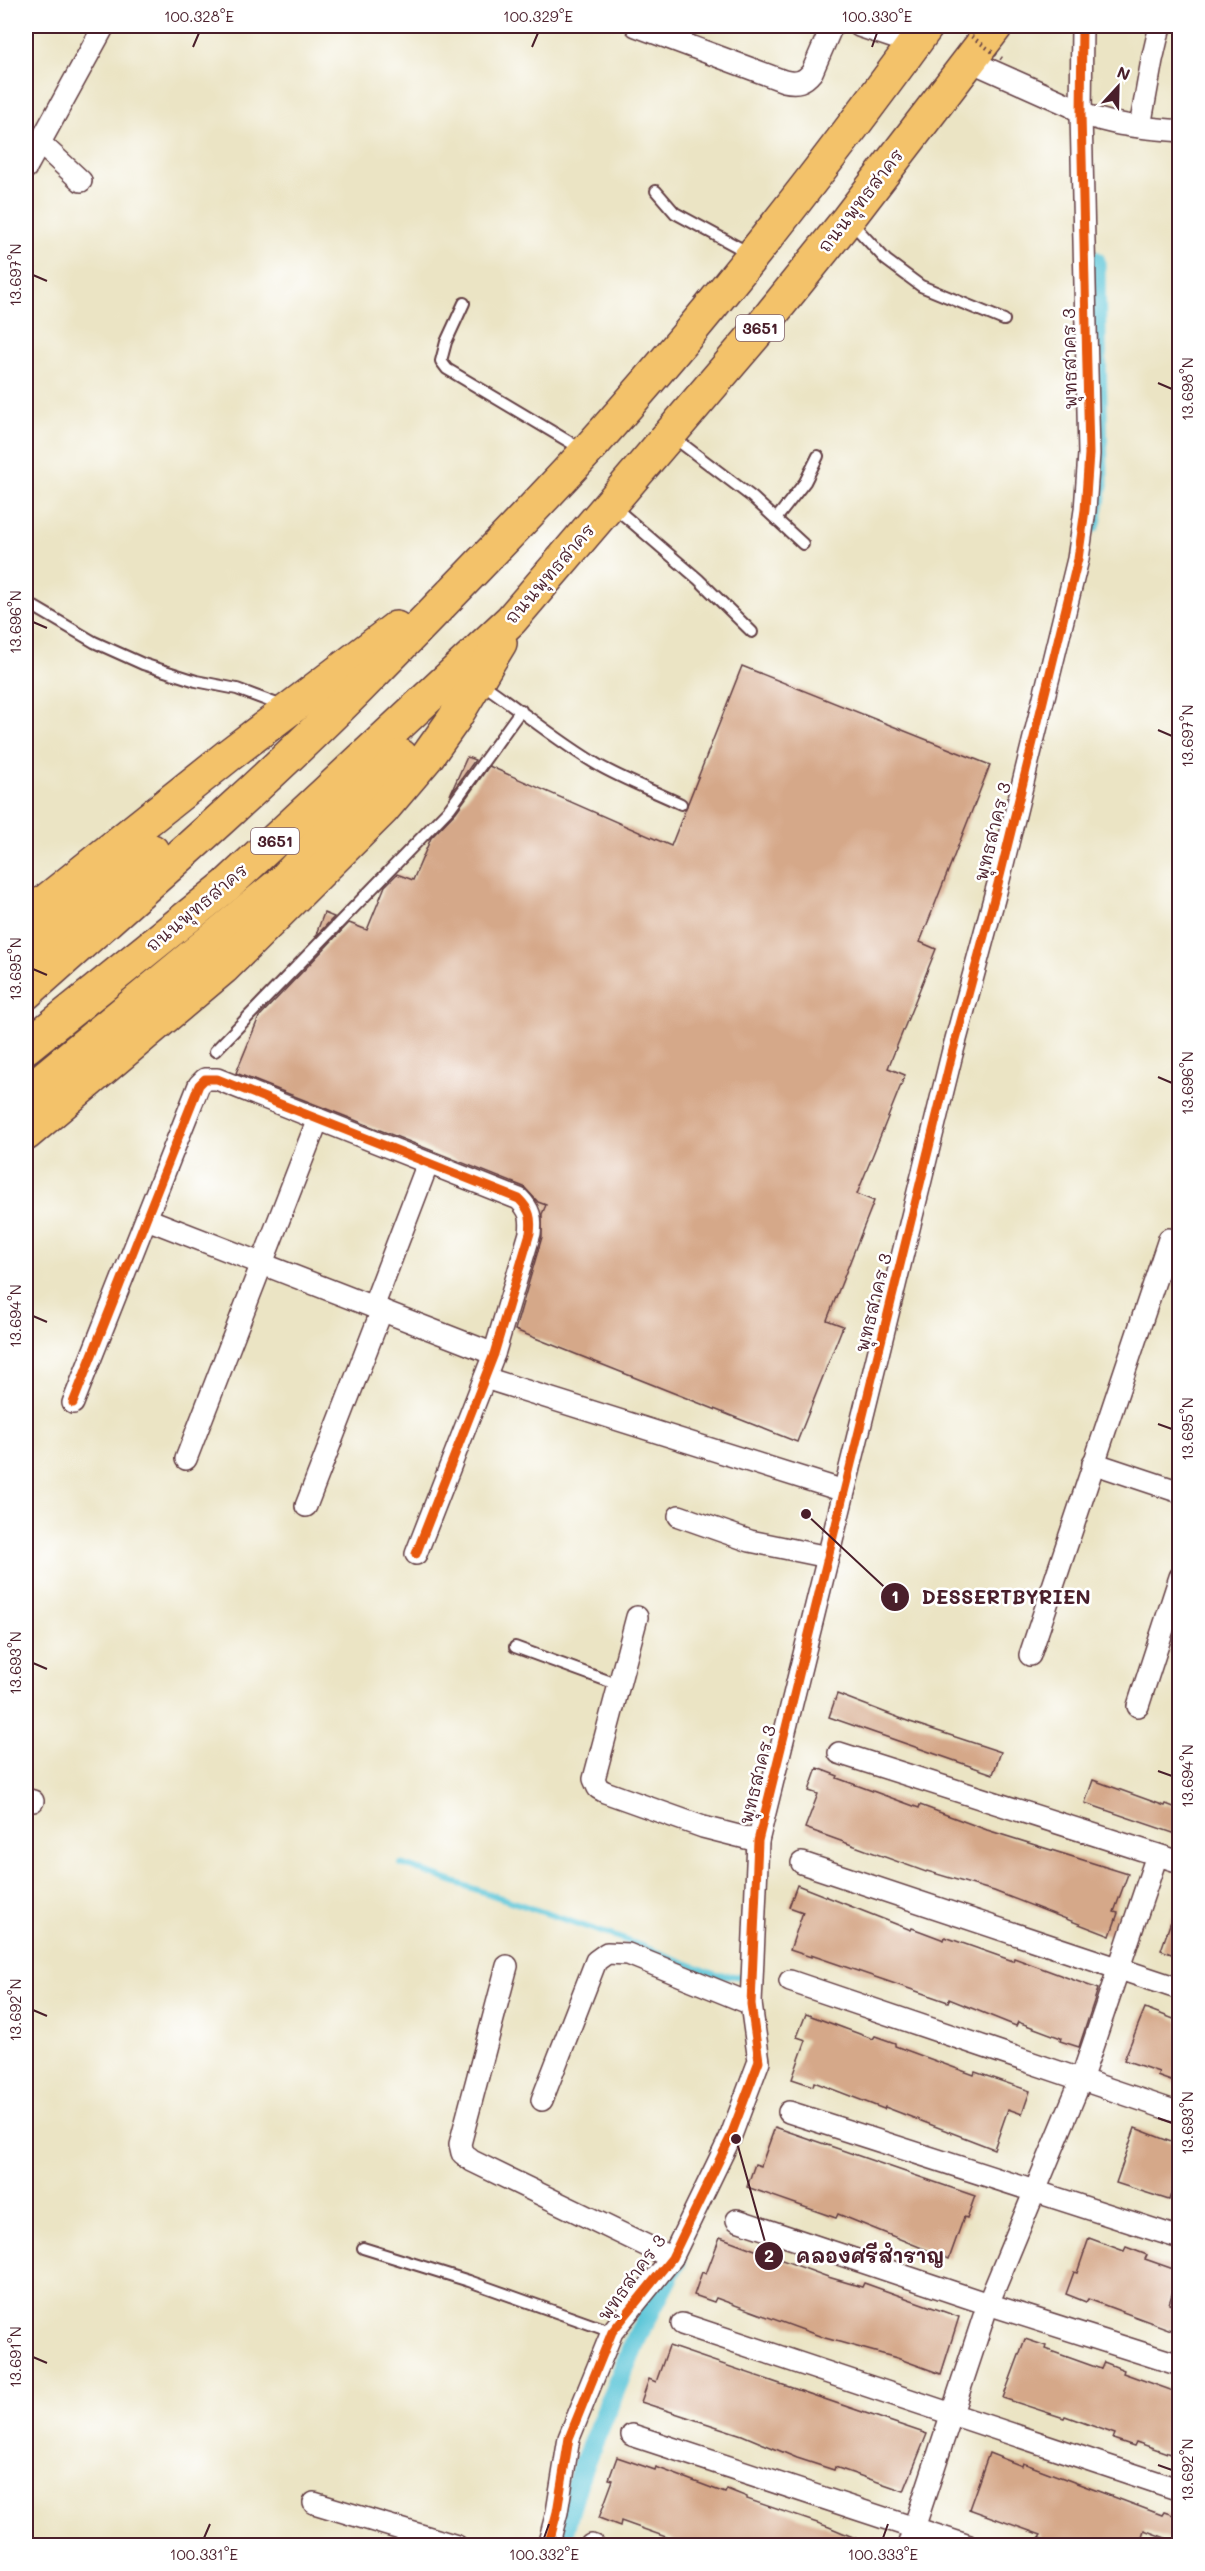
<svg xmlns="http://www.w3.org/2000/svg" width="1205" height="2571" font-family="Mali,'Playpen Sans Thai',sans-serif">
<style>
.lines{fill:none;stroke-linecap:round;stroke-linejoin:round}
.stream{stroke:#5dc6d8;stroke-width:6}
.canal{stroke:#5dc6d8;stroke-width:21}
.building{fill:#d5a889}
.lane-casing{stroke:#623d42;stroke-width:14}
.street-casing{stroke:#623d42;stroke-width:24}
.primary-casing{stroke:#623d42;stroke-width:36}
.lane{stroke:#fff;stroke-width:10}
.street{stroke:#fff;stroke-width:21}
.primary{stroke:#f3c26a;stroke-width:33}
.path-bridge{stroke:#623d42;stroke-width:4;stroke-dasharray:1.5 4.5;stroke-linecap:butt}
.cycleway-casing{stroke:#fff;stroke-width:13}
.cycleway{stroke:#e8590c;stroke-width:9}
.ticks{fill:none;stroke:#4a1f2b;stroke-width:2}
.labels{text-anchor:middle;stroke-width:5;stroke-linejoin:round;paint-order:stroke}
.shield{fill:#fff;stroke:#80626b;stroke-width:1.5}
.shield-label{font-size:16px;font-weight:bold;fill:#4a1f2b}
.street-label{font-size:18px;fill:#4a1f2b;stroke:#fff}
.leader{fill:none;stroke:#4a1f2b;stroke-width:2}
.callout-dot{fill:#4a1f2b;stroke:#fff;stroke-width:2}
.mark-label{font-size:18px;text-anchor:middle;font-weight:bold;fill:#fff}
.callout-label{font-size:20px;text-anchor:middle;font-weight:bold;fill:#4a1f2b;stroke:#fff;stroke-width:5;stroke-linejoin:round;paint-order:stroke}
.neatline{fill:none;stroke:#4a1f2b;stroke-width:2}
.ticks-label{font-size:15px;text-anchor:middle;fill:#4a1f2b}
</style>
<rect width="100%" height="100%" fill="#fff"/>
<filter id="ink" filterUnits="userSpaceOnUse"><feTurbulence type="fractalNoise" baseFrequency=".0167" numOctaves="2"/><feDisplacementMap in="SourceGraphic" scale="12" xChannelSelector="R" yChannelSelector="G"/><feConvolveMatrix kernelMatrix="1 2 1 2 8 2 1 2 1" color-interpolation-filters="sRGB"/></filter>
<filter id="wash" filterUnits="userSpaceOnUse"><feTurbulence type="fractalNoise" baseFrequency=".008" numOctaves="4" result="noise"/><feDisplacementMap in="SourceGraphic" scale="24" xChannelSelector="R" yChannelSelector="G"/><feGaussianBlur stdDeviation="1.35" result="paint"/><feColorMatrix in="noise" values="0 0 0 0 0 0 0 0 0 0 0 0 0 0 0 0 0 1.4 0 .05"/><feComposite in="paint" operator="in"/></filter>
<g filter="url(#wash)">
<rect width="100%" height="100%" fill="#ebe4c4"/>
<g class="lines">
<polyline class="stream" points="401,1864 628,1941 717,1975 749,1977"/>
<g class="canal">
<polyline points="1091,523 1098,485 1095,261"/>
<polyline points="559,2546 581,2471 637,2337 676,2261"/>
</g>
</g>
<g id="blocks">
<g class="building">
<polygon points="742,666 990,765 920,942 936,949 888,1068 905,1075 857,1194 874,1201 827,1320 843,1326 797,1442 515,1330 542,1237 542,1214 546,1205 538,1202 524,1187 236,1073 259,1017 349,923 367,930 385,886 397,874 413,880 431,838 456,812 489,766 671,846"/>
<polygon points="467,757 475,760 450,795"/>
<polygon points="324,913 334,917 315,937"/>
<polygon points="837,1694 910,1722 1001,1752 993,1774 829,1717"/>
<polygon points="817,1768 838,1776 837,1778 919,1808 920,1805 987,1830 1128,1874 1114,1912 1118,1913 1110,1936 994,1891 927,1871 926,1872 805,1828 818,1794 809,1791"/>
<polygon points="1093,1780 1165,1806 1166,1804 1179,1809 1179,1835 1085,1803"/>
<polygon points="797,1885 911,1930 912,1928 944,1940 945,1937 1013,1961 1014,1958 1098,1989 1079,2047 1060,2041 1061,2038 1018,2022 1016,2026 949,1999 948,2002 811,1955 811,1957 790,1950 803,1912 789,1907"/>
<polygon points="1177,1904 1179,1904 1179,1957 1161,1950"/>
<polygon points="1145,2008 1179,2021 1179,2084 1157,2076 1159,2072 1124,2060"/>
<polygon points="806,2014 873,2039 875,2036 895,2043 895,2046 974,2075 975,2072 1030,2091 1022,2114 1008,2109 994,2149 885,2107 884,2109 814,2082 813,2086 792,2079 806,2040 797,2037"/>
<polygon points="775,2127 975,2196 967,2218 964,2217 949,2259 838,2214 836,2218 747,2187 755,2164 761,2166"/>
<polygon points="1135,2128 1179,2145 1179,2170 1169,2200 1116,2183"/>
<polygon points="720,2237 828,2277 862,2287 864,2283 959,2317 941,2374 897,2358 825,2338 716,2298 714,2302 694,2295 702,2272 706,2274"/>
<polygon points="1089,2238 1124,2251 1126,2247 1147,2255 1145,2259 1179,2271 1169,2304 1179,2308 1179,2333 1088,2299 1086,2302 1066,2294 1074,2272 1077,2273"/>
<polygon points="1025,2339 1046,2346 1045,2349 1101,2369 1104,2362 1124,2370 1123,2373 1179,2393 1179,2436 1173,2455 1136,2442 1134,2446 1113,2439 1115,2434 1065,2416 1064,2418 1003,2398"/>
<polygon points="669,2346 927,2434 904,2491 835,2467 834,2470 797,2458 742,2435 641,2402 649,2379 656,2382"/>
<polygon points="989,2453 1022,2466 1023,2463 1162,2515 1164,2512 1179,2517 1179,2532 1176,2542 1144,2530 1139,2546 1058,2546 1039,2538 1041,2535 969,2509"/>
<polygon points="617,2457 655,2470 656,2467 725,2493 727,2489 747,2497 747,2499 829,2527 874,2546 691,2546 621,2521 620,2526 599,2518 613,2480 609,2479"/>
</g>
</g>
</g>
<g filter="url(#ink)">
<use href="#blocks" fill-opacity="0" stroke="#623d42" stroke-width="1.5"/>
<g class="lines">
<defs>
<g id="lane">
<polyline points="656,191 675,213 749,253"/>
<polyline points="850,221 886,260 921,286 1004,320"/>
<polyline points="464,303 446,342 441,361 447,369 583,450"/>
<polyline points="673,437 752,497 803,544"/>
<polyline points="613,506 698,579 752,632"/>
<polyline points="776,519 805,482 818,456"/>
<polyline points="26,602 94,642 143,664 196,681 237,689 285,707"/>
<path d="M 481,683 C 521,710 557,741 598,765 C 624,780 654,791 681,804"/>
<polyline points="215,1051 450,808 521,710"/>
<polyline points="515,1647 619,1685"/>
<polyline points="363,2248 469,2281 612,2332"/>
</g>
<g id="street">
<path d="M 636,26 L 784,81 C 797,84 804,82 812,72 L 832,26"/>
<polyline points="859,26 913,44"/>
<path d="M 970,61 L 1071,106 C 1094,125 1149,128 1180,131"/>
<polyline points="1140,127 1152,60 1160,26"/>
<polyline points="39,142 81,181"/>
<polyline points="26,168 104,26"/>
<polyline points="147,1219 494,1354"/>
<polyline points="373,1307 428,1163"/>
<polyline points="485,1378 844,1491"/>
<path d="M 73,1403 L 199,1085 L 205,1079 L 217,1079 L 519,1199 C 530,1210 532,1218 530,1233 L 494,1354 L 416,1554"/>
<polyline points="186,1459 318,1119"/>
<polyline points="1093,1463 1180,1492"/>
<polyline points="306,1506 382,1310"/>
<polyline points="679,1516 750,1541 828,1557"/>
<polyline points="637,1617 594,1779 598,1788 605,1792 703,1827 758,1841"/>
<polyline points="1030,1655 1169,1239"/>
<polyline points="1138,1706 1180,1577"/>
<polyline points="839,1753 1180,1862"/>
<polyline points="26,1799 33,1801"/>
<polyline points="802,1863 1180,1989"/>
<polyline points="507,1966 460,2144 462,2153 472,2161 672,2258"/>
<polyline points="790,1981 1180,2113"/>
<polyline points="542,2100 596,1961 607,1953 628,1954 751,2004"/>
<polyline points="789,2112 1180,2238"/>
<polyline points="737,2220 988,2304 1180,2365"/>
<polyline points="682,2324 1180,2490"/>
<polyline points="632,2435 969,2546"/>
<polyline points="314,2503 457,2546"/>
<polyline points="591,2545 594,2546"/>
<polyline points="548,2546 557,2512 569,2438 612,2332 672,2258 730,2138 759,2061 751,2004 758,1841 952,1054 998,884 1078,559 1085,510 1089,454 1081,114 1082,26"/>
<polyline points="908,2546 988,2304 1081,2080 1157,1855"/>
</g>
<g id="primary">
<polyline points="26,917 229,755 396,628"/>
<polyline points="26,958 152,851"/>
<path d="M 26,993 C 138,893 253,794 360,687 C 436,610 512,532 586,452 C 708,317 820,173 927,26"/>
<polyline points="26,1047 227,885 511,620 758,331 848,219 996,26"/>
<polyline points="26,1093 282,882 401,756"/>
<polyline points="26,1134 223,968 382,810 427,757 454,719 500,643"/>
</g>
</defs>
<use href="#lane" class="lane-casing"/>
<use href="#street" class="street-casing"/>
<use href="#primary" class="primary-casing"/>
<use href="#lane" class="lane"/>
<use href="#street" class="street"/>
<use href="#primary" class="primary"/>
<polyline class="path-bridge" points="957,26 1005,61"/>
<defs>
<g id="cycleway">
<path d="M 73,1403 L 199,1085 L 205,1079 L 217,1079 L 519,1199 C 530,1210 532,1218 530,1233 L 494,1354 L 416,1554"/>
<polyline points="548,2546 557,2512 569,2438 612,2332 672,2258 730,2138 759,2061 751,2004 758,1841 952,1054 998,884 1078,559 1085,510 1089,454 1081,114 1082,26"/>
</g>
</defs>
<use href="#cycleway" class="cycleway-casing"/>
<use href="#cycleway" class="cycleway"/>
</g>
</g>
<path class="ticks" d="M 193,47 L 199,33M 532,47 L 538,33M 872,47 L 877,33M 33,275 L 47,281M 1158,383 L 1172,389M 33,622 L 47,628M 1158,730 L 1172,736M 33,969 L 47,975M 1158,1077 L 1172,1083M 33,1316 L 47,1322M 1158,1424 L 1172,1429M 33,1663 L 47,1669M 1158,1771 L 1172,1776M 33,2010 L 47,2016M 1158,2118 L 1172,2123M 33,2357 L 47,2363M 1158,2465 L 1172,2470M 204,2538 L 210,2524M 544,2538 L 549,2524M 883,2538 L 888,2524"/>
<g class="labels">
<g class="shield">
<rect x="736" y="315" width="48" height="26" rx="4.5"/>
<rect x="251" y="828" width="48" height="26" rx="4.5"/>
</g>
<g class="shield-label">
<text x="760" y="334">3651</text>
<text x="275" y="847">3651</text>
</g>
<g class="street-label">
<text transform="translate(861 201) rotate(-52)" y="6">ถนนพุทธสาคร</text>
<text transform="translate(1070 359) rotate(-91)" y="6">พุทธสาคร 3</text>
<text transform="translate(550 574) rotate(-49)" y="6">ถนนพุทธสาคร</text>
<text transform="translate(993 832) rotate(-76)" y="6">พุทธสาคร 3</text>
<text transform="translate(197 908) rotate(-40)" y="6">ถนนพุทธสาคร</text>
<text transform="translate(874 1303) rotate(-76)" y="6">พุทธสาคร 3</text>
<text transform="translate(758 1775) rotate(-76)" y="6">พุทธสาคร 3</text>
<text transform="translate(632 2278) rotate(-54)" y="6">พุทธสาคร 3</text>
</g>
</g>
<path class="leader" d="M806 1514L895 1597M736 2139L769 2256"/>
<g class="callout-dot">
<circle cx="806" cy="1514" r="6"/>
<circle cx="736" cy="2139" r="6"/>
<circle cx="895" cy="1597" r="15"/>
<circle cx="769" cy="2256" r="15"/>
</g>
<g class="mark-label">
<text x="895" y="1603">1</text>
<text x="769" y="2262">2</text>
</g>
<g class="callout-label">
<text x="1006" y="1604">DESSERTBYRIEN</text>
<text x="870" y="2263">คลองศรีสำราญ</text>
</g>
<rect width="1205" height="2571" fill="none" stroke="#fff" stroke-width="66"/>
<g transform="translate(1118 87) rotate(22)" stroke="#ffffff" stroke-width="4.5" paint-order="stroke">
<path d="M0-4.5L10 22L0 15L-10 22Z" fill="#4a1f2b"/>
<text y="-9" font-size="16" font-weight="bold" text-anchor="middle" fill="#4a1f2b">N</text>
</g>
<rect x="33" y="33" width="1139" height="2505" class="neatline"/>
<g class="ticks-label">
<text x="199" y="22">100.328°E</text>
<text x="538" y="22">100.329°E</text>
<text x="877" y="22">100.330°E</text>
<text transform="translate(16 275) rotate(-90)" y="5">13.697°N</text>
<text transform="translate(1188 389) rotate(-90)" y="5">13.698°N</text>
<text transform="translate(16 622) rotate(-90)" y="5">13.696°N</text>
<text transform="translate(1188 736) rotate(-90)" y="5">13.697°N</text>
<text transform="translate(16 969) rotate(-90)" y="5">13.695°N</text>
<text transform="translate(1188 1083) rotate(-90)" y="5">13.696°N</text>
<text transform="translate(16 1316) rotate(-90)" y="5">13.694°N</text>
<text transform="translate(1188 1429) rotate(-90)" y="5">13.695°N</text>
<text transform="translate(16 1663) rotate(-90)" y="5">13.693°N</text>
<text transform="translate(1188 1776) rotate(-90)" y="5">13.694°N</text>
<text transform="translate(16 2010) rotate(-90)" y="5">13.692°N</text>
<text transform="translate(1188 2123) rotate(-90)" y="5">13.693°N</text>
<text transform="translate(16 2357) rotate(-90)" y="5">13.691°N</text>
<text transform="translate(1188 2470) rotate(-90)" y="5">13.692°N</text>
<text x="204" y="2560">100.331°E</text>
<text x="544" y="2560">100.332°E</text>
<text x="883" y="2560">100.333°E</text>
</g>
</svg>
